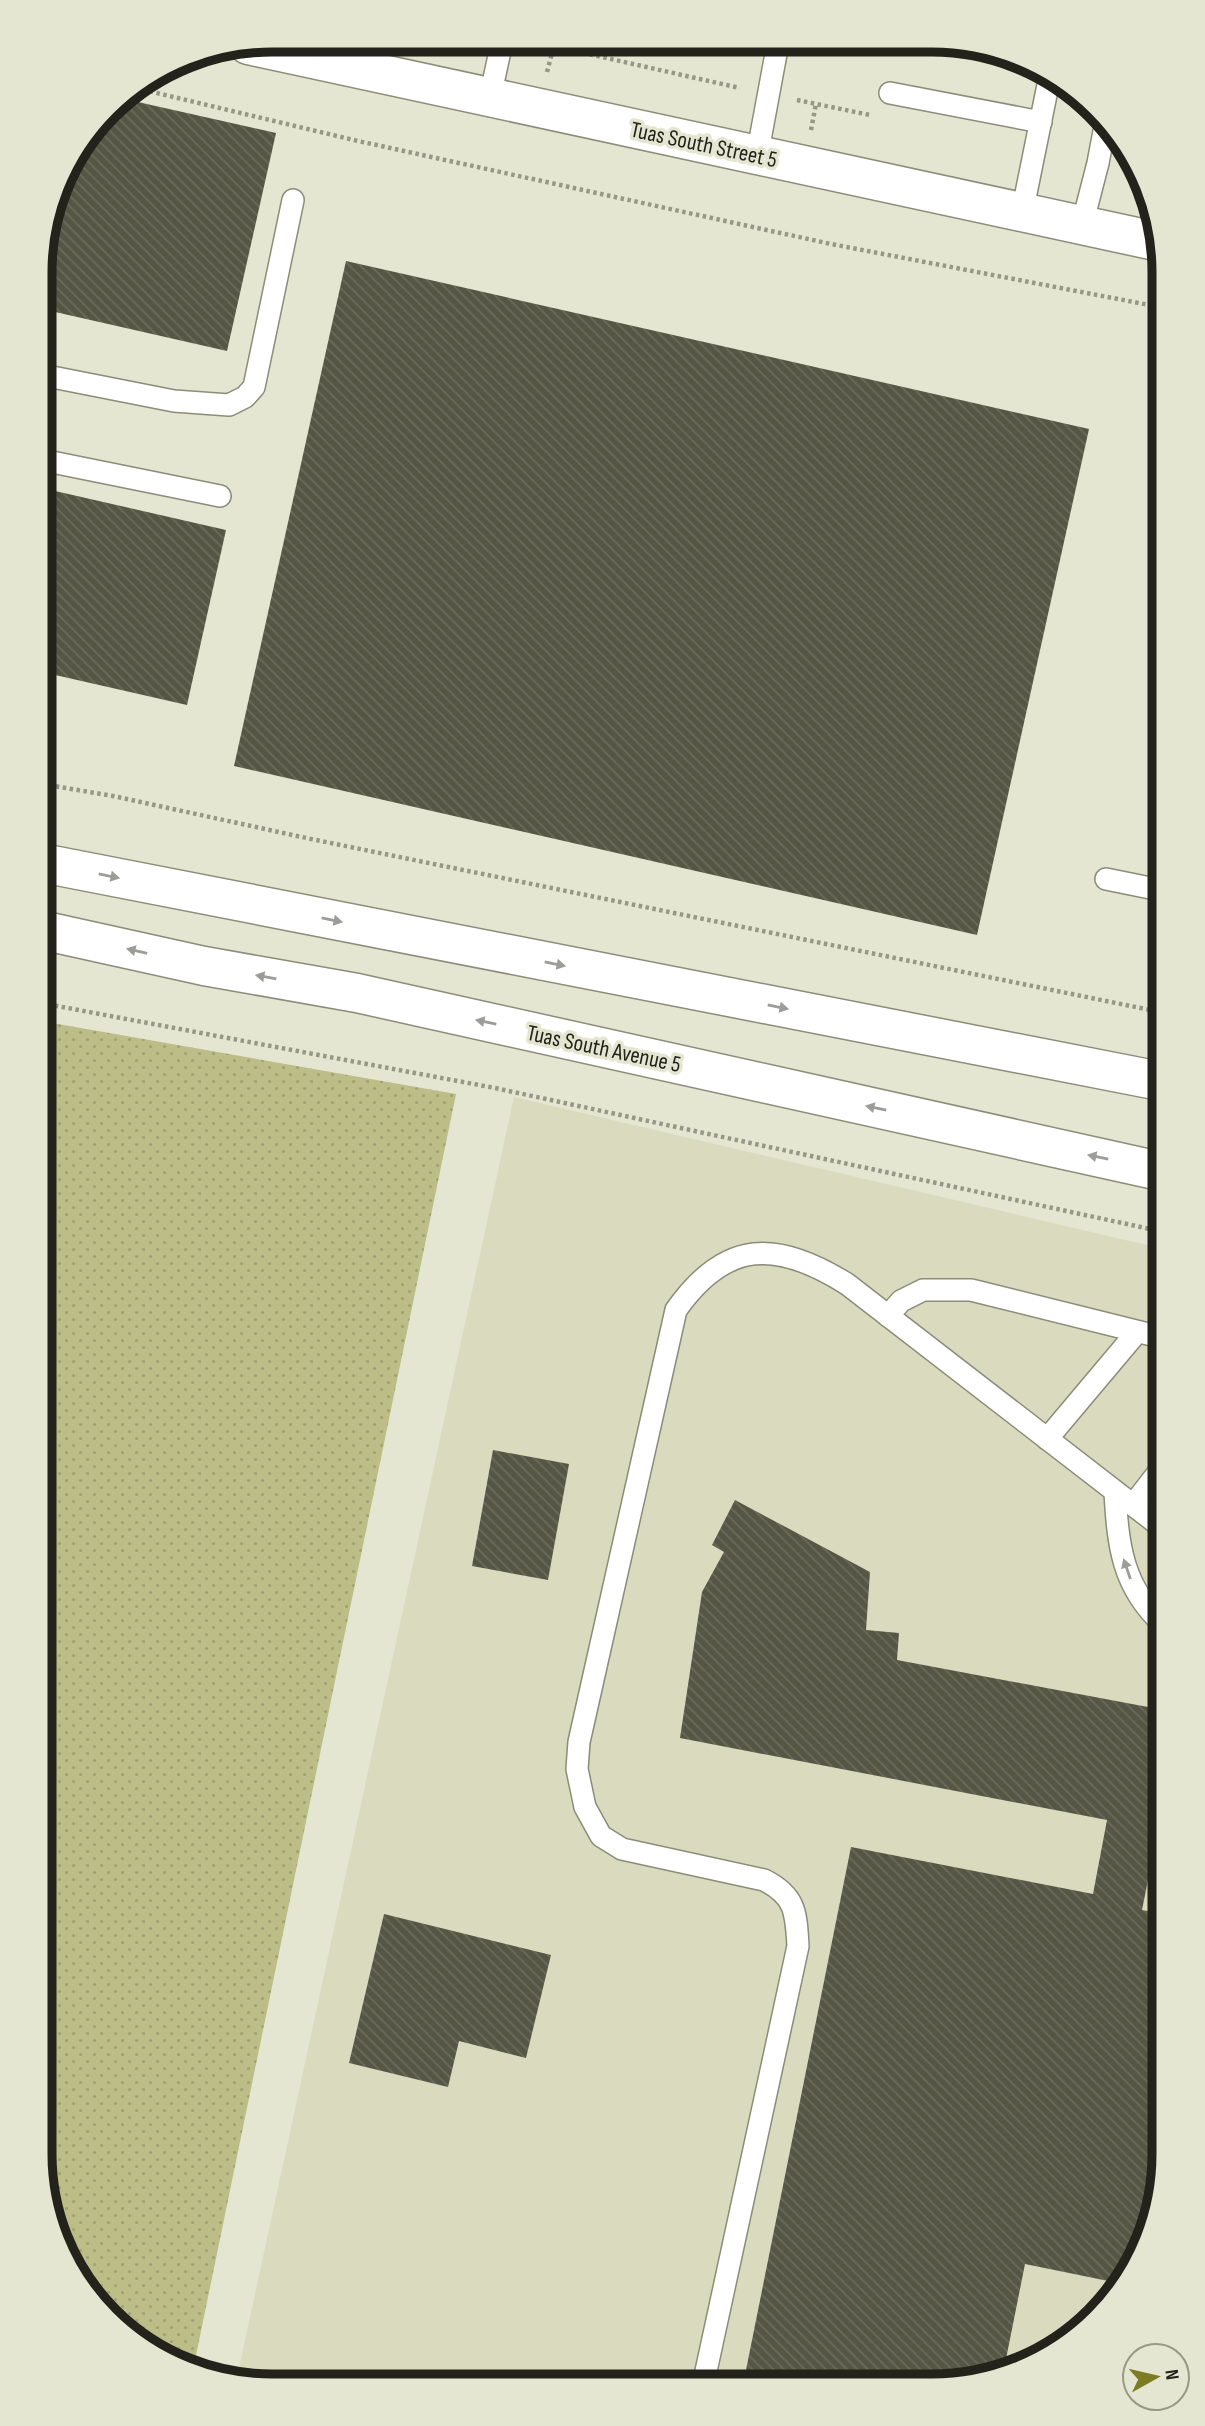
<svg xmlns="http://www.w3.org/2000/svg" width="1205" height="2426" font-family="'Sofia Sans Condensed',sans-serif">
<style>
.built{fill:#d9dabe}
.green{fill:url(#green-dots)}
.building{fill:url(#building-back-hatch)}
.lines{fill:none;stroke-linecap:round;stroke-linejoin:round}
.service-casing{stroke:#8b8c79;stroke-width:24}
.minor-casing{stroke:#8b8c79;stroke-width:41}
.secondary-casing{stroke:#8b8c79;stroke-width:41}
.path{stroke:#969787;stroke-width:4.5;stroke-dasharray:3.5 3.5;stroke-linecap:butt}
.service{stroke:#fff;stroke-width:21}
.minor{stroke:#fff;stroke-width:38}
.secondary{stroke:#fff;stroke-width:38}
.oneway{fill:#9c9c98}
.labels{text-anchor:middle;stroke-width:7;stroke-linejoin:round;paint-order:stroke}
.street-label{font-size:23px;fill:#23231b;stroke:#e5e6d1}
.rim{fill:none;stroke:#23231b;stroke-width:9}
</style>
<defs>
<pattern id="green-dots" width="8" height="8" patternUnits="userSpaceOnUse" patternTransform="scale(1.75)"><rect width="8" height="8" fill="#bcbd87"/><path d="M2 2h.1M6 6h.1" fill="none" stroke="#a1a274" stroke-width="1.8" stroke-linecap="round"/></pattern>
<pattern id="building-back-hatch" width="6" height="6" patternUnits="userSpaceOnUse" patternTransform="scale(1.75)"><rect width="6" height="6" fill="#565645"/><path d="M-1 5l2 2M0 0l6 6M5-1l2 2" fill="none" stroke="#6b6b5d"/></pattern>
</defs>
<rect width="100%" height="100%" fill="#e5e6d1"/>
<polygon class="built" points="514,1097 1164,1249 1164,2169 1147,2242 1117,2295 1062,2346 1007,2374 932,2386 236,2382"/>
<polygon class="green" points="41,1021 456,1094 193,2370 183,2368 120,2328 52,2228 40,2153"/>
<g class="building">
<polygon points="120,98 276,133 227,351 42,309 42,297 73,158"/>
<polygon points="346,261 1089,429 977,935 234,766"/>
<polygon points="42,488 226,530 187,705 42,672"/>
<polygon points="493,1450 569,1464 548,1580 472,1566"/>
<polygon points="735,1500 870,1572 866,1630 899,1633 897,1660 1164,1710 1164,1800 1142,1910 1164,1914 1164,2169 1147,2242 1123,2284 1025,2264 1003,2374 932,2386 743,2385 851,1847 1093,1894 1107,1820 680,1738 702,1592 724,1552 712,1545"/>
<polygon points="384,1914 551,1955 526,2058 459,2041 448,2087 349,2063"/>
</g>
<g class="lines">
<defs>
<g id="service">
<polyline points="890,93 1041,122"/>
<polyline points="490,97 502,42"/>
<polyline points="757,156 778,43"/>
<polyline points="1022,213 1049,80"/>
<polyline points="1082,225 1098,163 1105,126"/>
<polyline points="42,375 174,401 229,405 245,397 254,387 293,200"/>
<polyline points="42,460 220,496"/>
<polyline points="1163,487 1165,487"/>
<polyline points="1106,879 1165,891"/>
<polyline points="888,1316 901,1301 923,1290 971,1290 1164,1338"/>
<polyline points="1047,1439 1137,1332"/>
<path d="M 1115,1492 C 1118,1545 1122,1587 1164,1625"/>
<polyline points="1133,1505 1164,1465"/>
<path d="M 703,2385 L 798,1946 C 796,1913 796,1896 764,1880 L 622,1849 L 601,1836 L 585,1807 L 577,1769 L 579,1742 L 676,1310 C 726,1239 777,1240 847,1284 L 1164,1529"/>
</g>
<polyline id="minor" points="248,45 1160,242"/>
<g id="secondary">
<polyline points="42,863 1165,1082"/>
<polyline points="41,930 204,966 357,993 1164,1172"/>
</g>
</defs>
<use href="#service" class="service-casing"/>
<use href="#minor" class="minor-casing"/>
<use href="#secondary" class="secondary-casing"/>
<g class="path">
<polyline points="535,42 740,88"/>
<polyline points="547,72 554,46"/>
<polyline points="136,88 358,141 831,244 1165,308"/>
<polyline points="797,100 870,115"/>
<polyline points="811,130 816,104"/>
<polyline points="42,784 113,796 311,839 1165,1013"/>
<polyline points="41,1003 495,1088 1164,1232"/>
</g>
<use href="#service" class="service"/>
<use href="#minor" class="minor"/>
<use href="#secondary" class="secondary"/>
</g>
<defs><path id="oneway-solid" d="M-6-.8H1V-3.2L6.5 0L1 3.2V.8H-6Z" transform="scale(1.75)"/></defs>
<g class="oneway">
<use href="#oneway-solid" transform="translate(109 876) rotate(11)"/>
<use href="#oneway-solid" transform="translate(332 920) rotate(11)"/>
<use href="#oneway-solid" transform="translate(137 951) rotate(-167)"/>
<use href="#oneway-solid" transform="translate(555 964) rotate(11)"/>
<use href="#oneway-solid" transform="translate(266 977) rotate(-170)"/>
<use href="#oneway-solid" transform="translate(778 1007) rotate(11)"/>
<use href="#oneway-solid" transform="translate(486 1022) rotate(-168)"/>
<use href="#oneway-solid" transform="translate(876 1108) rotate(-168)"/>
<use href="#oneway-solid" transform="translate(1098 1157) rotate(-168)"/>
<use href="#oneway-solid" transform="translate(1127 1569) rotate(-109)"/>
</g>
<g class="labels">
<g class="street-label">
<text transform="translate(704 144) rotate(12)" y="8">Tuas South Street 5</text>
<text transform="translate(604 1048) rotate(12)" y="8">Tuas South Avenue 5</text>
</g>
</g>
<path d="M0 0H1205V2426H0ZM272 52H932A220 220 0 0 1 1152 272V2154A220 220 0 0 1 932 2374H272A220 220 0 0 1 52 2154V272A220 220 0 0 1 272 52Z" fill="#e5e6d1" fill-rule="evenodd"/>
<path class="rim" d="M272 52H932A220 220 0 0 1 1152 272V2154A220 220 0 0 1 932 2374H272A220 220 0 0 1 52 2154V272A220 220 0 0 1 272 52Z"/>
<g transform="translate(1156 2377) rotate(82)"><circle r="33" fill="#e5e6d1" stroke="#979888" stroke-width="2"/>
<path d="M0-5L12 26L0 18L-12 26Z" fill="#7d7b23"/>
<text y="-10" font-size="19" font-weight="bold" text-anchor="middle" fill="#23231b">N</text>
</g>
</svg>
